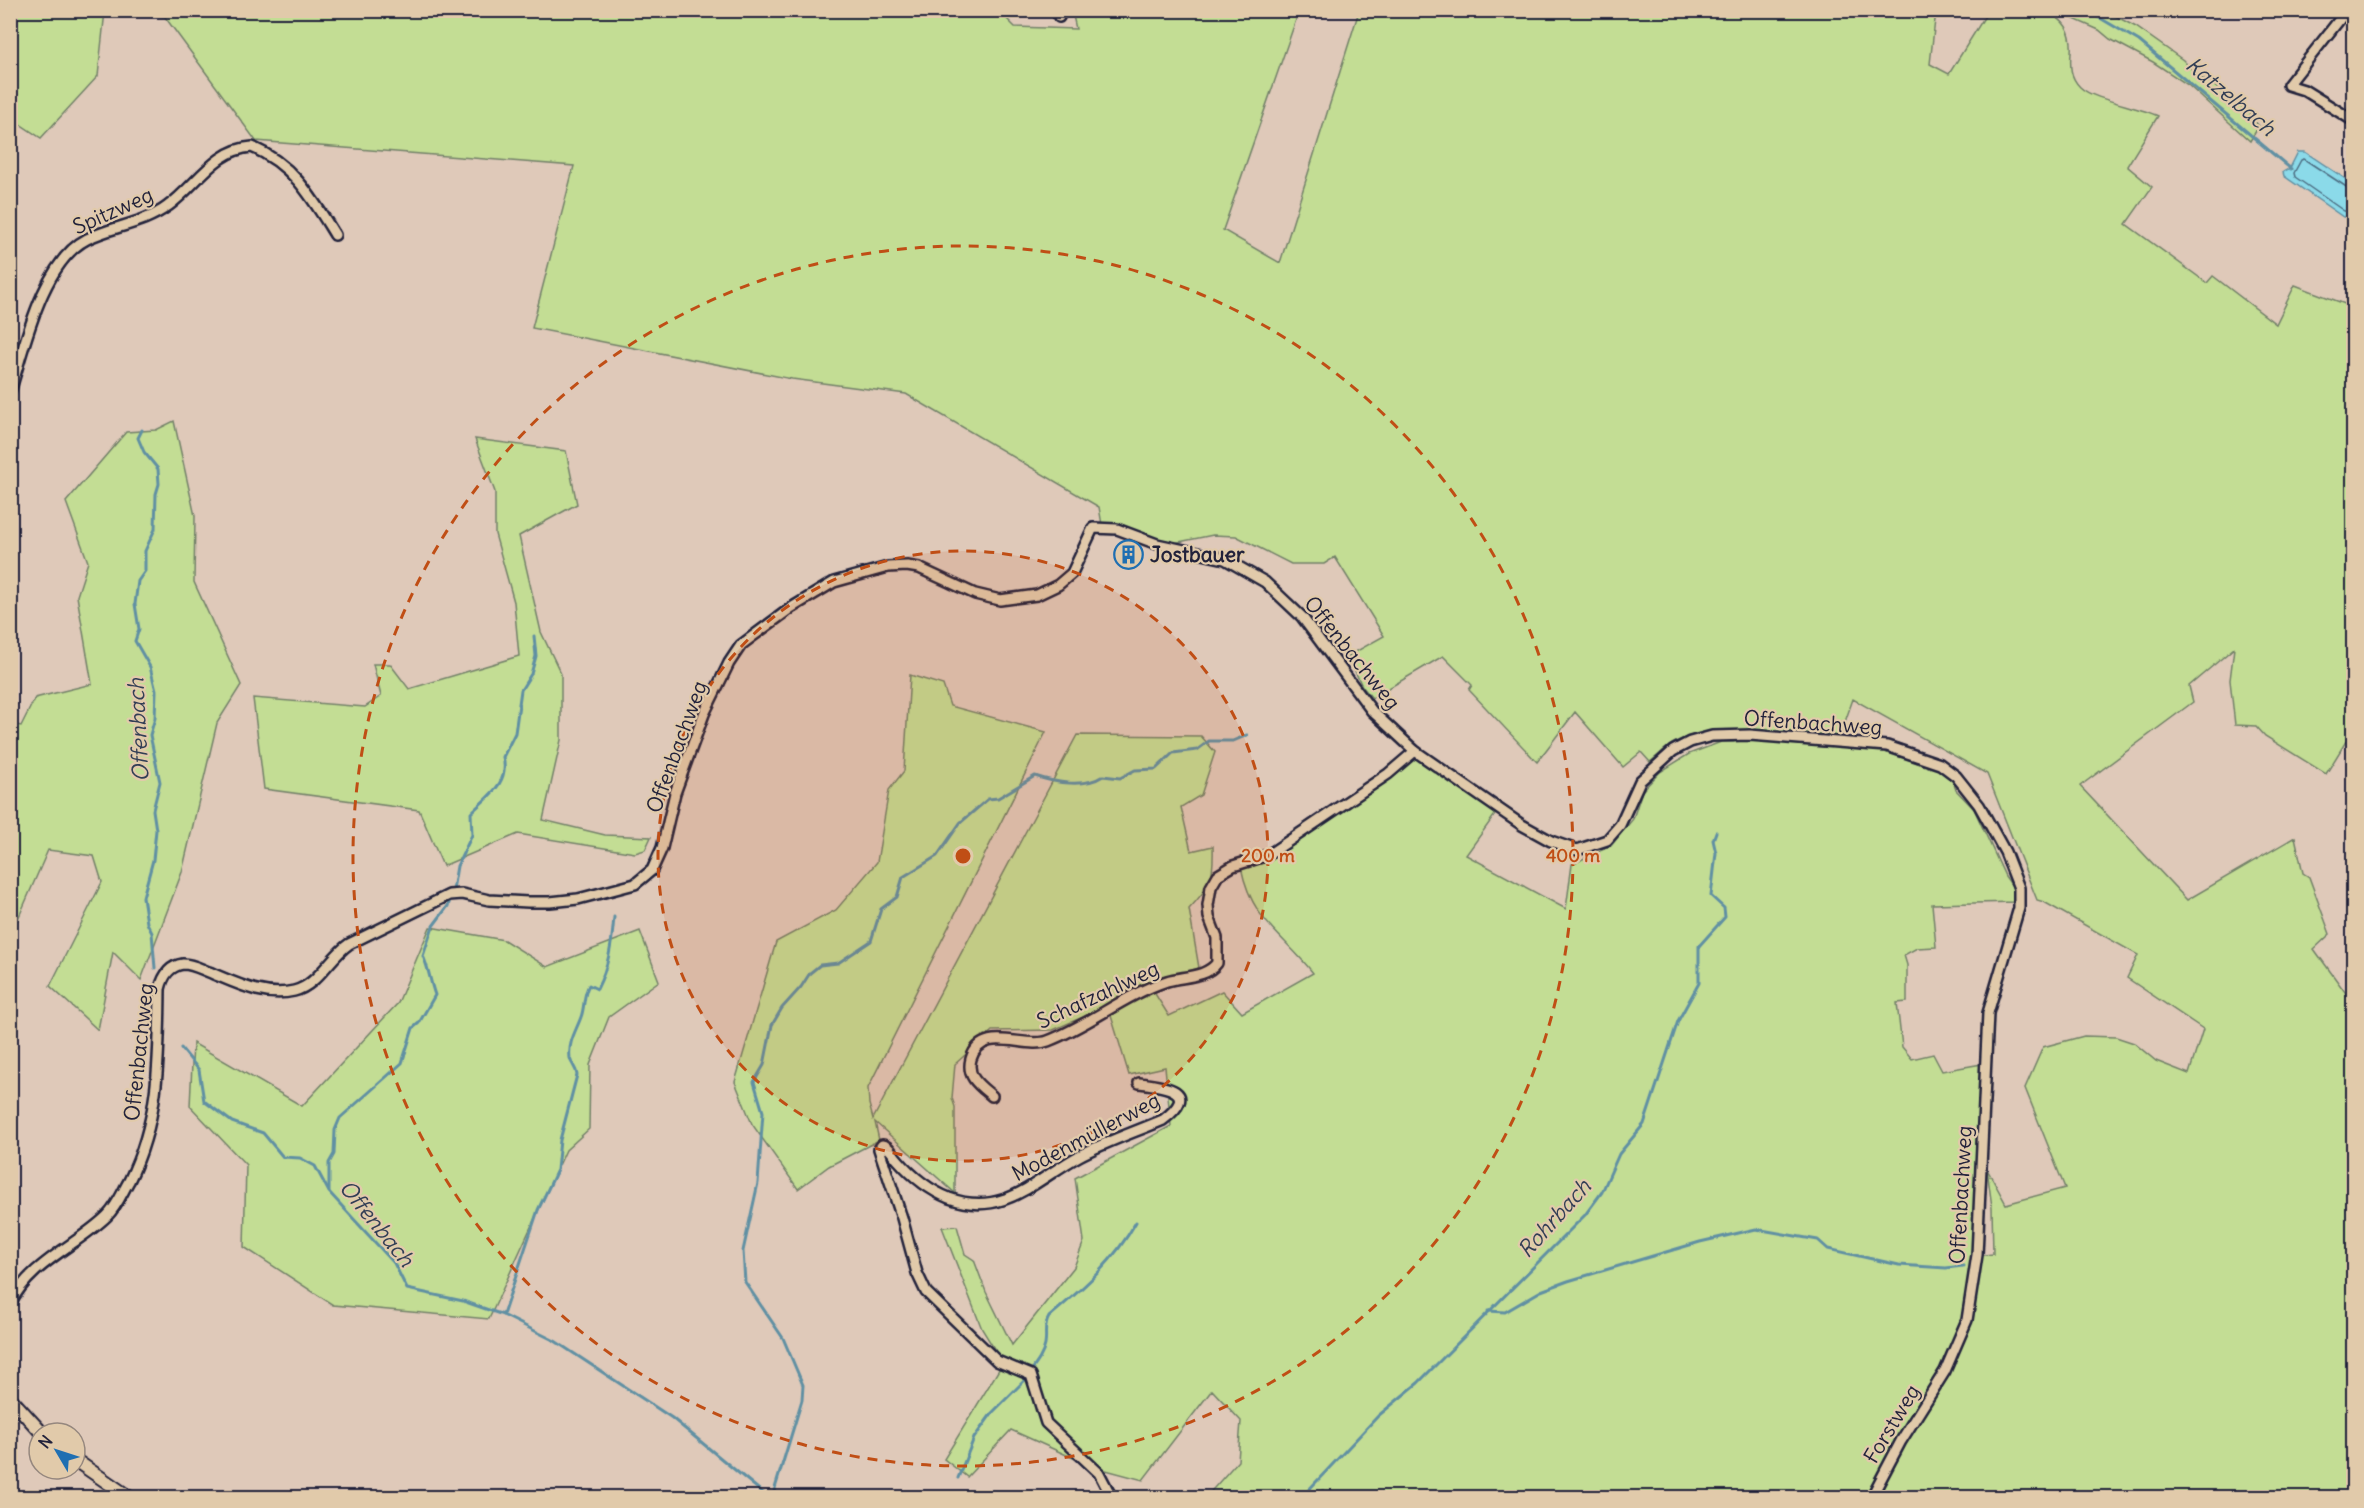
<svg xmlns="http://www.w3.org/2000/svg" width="2364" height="1508" font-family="Delius,sans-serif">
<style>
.green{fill:#c3dd94;stroke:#728068;stroke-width:1.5}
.water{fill:#8bdae9;stroke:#6190a3;stroke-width:1.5}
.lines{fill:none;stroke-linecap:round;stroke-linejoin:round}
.shore{stroke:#4c6c81;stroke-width:1.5}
.stream{stroke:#6190a3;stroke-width:3}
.street-casing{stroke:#22223b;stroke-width:14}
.secondary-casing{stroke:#22223b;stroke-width:16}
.street{stroke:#e1caaa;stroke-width:9}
.secondary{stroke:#e1caaa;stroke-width:12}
.ring{fill:none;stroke:#c04e15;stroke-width:3;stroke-dasharray:10 8}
.labels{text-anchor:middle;stroke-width:4.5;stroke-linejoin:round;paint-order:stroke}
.street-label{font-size:21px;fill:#22223b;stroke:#e1caaa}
.poi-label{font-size:21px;font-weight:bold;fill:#22223b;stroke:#e1caaa;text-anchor:start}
.water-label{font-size:22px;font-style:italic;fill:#323e55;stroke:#e1caaa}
.centre{fill:#c04e15;stroke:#e1caaa;stroke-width:3}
.ring-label{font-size:18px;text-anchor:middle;font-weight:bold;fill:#c04e15;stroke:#e1caaa;stroke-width:4.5;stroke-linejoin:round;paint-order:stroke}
</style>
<rect width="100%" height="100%" fill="#dfc9b9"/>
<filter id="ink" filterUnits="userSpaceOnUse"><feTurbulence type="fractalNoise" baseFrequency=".0167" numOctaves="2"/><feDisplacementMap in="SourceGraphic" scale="12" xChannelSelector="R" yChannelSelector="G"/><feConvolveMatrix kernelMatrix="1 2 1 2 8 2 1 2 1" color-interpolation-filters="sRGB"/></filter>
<g filter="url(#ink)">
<g class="green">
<path d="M 998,10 L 1015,27 L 1076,29 L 1072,11 L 1299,11 L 1223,230 L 1280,263 L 1359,11 L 1936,11 L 1930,64 L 1949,74 L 1988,11 C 2023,11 2075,1 2071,53 C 2070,66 2070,77 2080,87 C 2093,100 2137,106 2158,116 L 2127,166 L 2152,187 L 2126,224 L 2207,283 L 2213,276 L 2276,324 L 2295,285 L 2353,307 L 2353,730 L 2326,774 L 2265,736 L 2256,726 L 2235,725 L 2230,680 L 2234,648 L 2189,686 L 2193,702 L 2080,786 L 2187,900 L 2295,837 L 2303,873 L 2309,877 L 2330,934 L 2314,949 L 2353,1003 L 2353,1497 L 1324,1498 L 1323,1490 L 1299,1497 L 1206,1497 L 1238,1461 L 1241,1421 L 1212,1390 L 1143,1480 L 1091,1466 L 1011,1430 L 967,1477 L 944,1459 L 1003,1363 L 982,1329 L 942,1227 L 957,1226 L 965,1254 L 974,1260 L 986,1292 L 1012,1345 L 1074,1267 L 1084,1241 L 1075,1178 L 1171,1126 L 1165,1067 L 1129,1075 L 1109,1009 L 1152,989 L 1169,1016 L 1222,991 L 1242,1013 L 1313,973 C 1282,933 1252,922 1241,867 L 1383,783 L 1414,759 L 1418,758 L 1497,812 L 1466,855 L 1566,909 L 1572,864 L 1611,846 L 1633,819 L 1642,791 L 1660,772 L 1689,754 L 1721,742 L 1734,742 L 1737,737 L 1882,750 L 1914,757 L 1931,764 L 1953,781 L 1956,790 L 1974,809 L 2005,876 L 2012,886 L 2016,902 L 1932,904 L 1936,947 L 1917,948 L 1904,955 L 1907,965 L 1907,1002 L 1897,1003 L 1902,1047 L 1912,1059 L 1933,1054 L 1942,1071 L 1982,1064 L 1975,1174 L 1976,1256 L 1993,1254 L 1992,1207 L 1987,1169 L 2006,1204 L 2065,1188 L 2025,1088 L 2043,1047 L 2084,1036 L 2116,1037 L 2134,1043 L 2156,1061 L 2189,1074 L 2203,1029 L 2127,978 L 2138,955 L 2044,902 L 2037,900 L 1987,774 L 1853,699 L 1839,739 C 1794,734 1711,719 1672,744 C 1664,749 1658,756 1650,762 L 1641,752 L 1623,767 L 1575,712 L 1537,762 L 1469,690 L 1472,685 L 1443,656 L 1372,698 L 1362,686 L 1348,656 L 1384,636 L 1335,557 L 1324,564 L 1291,564 L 1236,536 L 1213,535 L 1174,543 L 1161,542 L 1102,525 L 1099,507 L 906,394 L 792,379 L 532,328 L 574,166 L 256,141 L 165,17 L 117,11 Z"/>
<polygon points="10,11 105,11 98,76 41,138 11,118"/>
<polygon points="2064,11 2106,11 2136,27 2183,60 2200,78 2210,82 2232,101 2251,112 2250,116 2259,126 2250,141 2188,85 2153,62 2110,39 2099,30 2067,16"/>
<polygon points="174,421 195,516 194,582 241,685 217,723 182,872 141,980 113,952 98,1030 50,986 102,882 94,856 48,850 11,935 11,724 21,726 35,698 92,684 77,596 88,562 66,502 126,432 156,430"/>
<polygon points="475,439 566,451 577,504 519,536 541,632 561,674 561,740 543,820 605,835 651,837 645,850 635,853 518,834 443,866 419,810 264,789 253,698 365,707 381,696 373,664 390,664 409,689 519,656 514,602 495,534 495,492"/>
<path d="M 910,675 L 943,685 L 950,706 L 1046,732 L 868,1088 L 869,1104 L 873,1119 L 1077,735 L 1201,736 L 1215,752 L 1201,795 L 1181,807 L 1191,851 L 1213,846 C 1214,879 1212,884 1189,909 L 1199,968 L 1148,982 L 1108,1006 L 1053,1030 L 992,1031 L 955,1064 L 952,1098 L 955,1107 L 955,1193 L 875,1122 L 879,1140 L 829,1166 L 798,1189 L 752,1124 L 735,1082 L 776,942 L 836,910 L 877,862 L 889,790 L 904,771 Z"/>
<polygon points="430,927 504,940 547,967 640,931 659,981 609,1017 590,1065 589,1129 566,1150 489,1319 333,1305 244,1247 246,1165 190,1106 193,1043 302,1106 398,1003"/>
</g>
<polygon class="water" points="2298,152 2305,152 2353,184 2353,216 2343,217 2284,176 2283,172 2290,168"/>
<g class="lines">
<polyline class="shore" points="2354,189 2348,188 2304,159 2301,160 2294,173 2295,177 2344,211 2354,211"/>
<g class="stream">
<polyline points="2081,10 2100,18 2139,41 2291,169"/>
<polyline points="142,430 138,438 144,452 158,469 159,484 156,494 155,529 145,551 145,571 138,581 135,604 139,629 135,641 150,667 156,691 155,718 150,735 160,782 153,810 156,830 153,860 143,897 147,923 152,933 155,968"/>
<path d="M 453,890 L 457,866 L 472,835 L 471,813 C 488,796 510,783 503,757 L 515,733 L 521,690 L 531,674 L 536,656 L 534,636"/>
<polyline points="181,1048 199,1070 204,1101 232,1122 263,1133 283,1157 300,1158 315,1166 329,1192 394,1263 407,1289 463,1301 503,1315 555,1341 672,1418 769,1498"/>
<path d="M 329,1191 L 329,1163 L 334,1154 L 335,1130 L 340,1118 L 402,1063 L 413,1028 L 419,1023 L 435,995 C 430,981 429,969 423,956 L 433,926 L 448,906 L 450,900"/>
<polyline points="1488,1311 1505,1312 1541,1291 1568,1281 1700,1242 1756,1229 1818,1240 1828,1249 1899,1265 1946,1268 1963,1266"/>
<path d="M 503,1315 L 538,1210 L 557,1170 L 560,1140 L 577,1075 C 576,1067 571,1064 570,1058 C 568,1042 576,1031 581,1017 C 585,1007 583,994 589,985 L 597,989 C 609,966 612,942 614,917"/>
<path d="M 1031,1371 C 1037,1363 1043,1355 1045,1345 C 1047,1334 1043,1327 1049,1317 C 1084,1287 1113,1263 1136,1222"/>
<polyline points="958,1478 974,1438 992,1413 1025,1380"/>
<path d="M 772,1498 L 802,1400 L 803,1385 L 783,1338 L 745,1282 L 743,1251 L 758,1183 L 763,1112 L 754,1082 L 764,1065 L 772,1025 L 782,1008 L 801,987 L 810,973 L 820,965 L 838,963 L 871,941 L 881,909 L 897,897 L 903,877 L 937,856 L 960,823 L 988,799 L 998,798 L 1035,776 C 1055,783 1085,788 1103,776 L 1120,778 L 1135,770 L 1156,769 L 1173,753 L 1197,750 L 1209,741 L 1233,741 L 1247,735"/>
<polyline points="1301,1498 1378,1416 1418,1383 1585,1215 1602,1192 1619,1154 1644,1124 1678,1021 1699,983 1699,946 1725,917 1724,908 1711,896 1716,853 1713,840 1716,832"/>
</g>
<defs>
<g id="street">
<polyline points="1057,10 1059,17"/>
<polyline points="2347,10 2288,85 2304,90 2354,121"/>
<path d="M 10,392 C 24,348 42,262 87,239 C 113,226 144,224 168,206 C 196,186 215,149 252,147 C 294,165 312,198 335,235"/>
<path d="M 992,1096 C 980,1086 966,1077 971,1059 C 982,1023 1025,1050 1048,1041 C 1090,1025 1124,995 1167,981 C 1183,976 1206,978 1217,963 L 1217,938 L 1209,917 L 1208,905 L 1211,887 L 1218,875 L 1233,866 L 1268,855 L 1388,774 L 1415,751"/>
<path d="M 10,1304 C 30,1263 76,1246 107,1216 C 117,1206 122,1193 129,1181 C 160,1119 159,1057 160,989 C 163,976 169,966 183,964 C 192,964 201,969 209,972 C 236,983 264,998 294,991 C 317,986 330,957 349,944 L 449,895 L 462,894 L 489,900 L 528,902 L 550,902 L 578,899 L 635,884 L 652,870 L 662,848 L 675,793 L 704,714 L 729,663 L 741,645 L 753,636 L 791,608 L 834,582 L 888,567 L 907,566 L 919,568 L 975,594 L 1000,600 L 1037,595 L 1058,585 L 1072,573 L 1093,528 L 1117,529 L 1157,544 L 1225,559 L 1265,582 L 1302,617 L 1372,711 L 1415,751 L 1522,825 L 1551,841 L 1577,850 L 1607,840 L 1620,825 L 1640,781 L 1673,751 L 1690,742 L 1712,736 L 1750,735 L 1887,746 L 1940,764 L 1956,776 L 1979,805 L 2005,852 L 2019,888 L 2019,908 L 1988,1013 L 1977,1255 L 1967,1320 L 1945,1371 L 1901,1441 L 1871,1498"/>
<path d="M 1112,1498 L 1099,1473 L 1046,1423 L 1031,1375 L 997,1361 L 926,1292 L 917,1273 L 902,1218 L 879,1149 L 882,1145 C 890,1146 892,1154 898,1160 C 912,1176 929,1190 949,1198 C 1003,1218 1034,1181 1079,1156 C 1105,1142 1135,1132 1163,1120 C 1201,1091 1166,1086 1139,1083"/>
</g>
<g id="secondary">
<polyline points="10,1398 42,1433"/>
<polyline points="75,1460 130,1498"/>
</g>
</defs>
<use href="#street" class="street-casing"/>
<use href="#secondary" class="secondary-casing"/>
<use href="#street" class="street"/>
<use href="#secondary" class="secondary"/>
</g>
</g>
<circle cx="963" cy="856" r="305" fill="#c04e15" fill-opacity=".12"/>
<g class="ring">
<circle cx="963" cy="856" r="305"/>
<circle cx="963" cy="856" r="610"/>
</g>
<defs>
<symbol id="building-ring" viewBox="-11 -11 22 22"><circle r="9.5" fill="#e1caaa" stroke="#1f6fb2" stroke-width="1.5"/><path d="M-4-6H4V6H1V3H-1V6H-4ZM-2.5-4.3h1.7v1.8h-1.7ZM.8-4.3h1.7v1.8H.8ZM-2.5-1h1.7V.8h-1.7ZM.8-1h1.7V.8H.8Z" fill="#1f6fb2"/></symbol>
</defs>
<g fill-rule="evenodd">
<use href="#building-ring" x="1112" y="538" width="33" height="33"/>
</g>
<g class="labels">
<g class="street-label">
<text transform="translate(113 211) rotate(-24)" y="7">Spitzweg</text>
<text transform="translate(1352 653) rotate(51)" y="7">Offenbachweg</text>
<text transform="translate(1813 723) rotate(4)" y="7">Offenbachweg</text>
<text transform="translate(677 747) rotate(-70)" y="7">Offenbachweg</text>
<text transform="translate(1098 995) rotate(-25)" y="7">Schafzahlweg</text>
<text transform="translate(139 1052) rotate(-84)" y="7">Offenbachweg</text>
<text transform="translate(1086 1137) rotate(-28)" y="7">Modenmüllerweg</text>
<text transform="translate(1961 1195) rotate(-87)" y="7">Offenbachweg</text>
<text transform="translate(1892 1424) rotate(-59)" y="7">Forstweg</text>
</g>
<g class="poi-label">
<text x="1150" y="562">Jostbauer</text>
</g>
<g class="water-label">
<text transform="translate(2231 96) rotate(40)" y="8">Katzelbach</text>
<text transform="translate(138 730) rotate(-93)" y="8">Offenbach</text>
<text transform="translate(1554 1218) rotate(-48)" y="8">Rohrbach</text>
<text transform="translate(377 1223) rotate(51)" y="8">Offenbach</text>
</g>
</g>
<circle cx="963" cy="856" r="9" class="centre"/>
<g class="ring-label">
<text x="1268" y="862">200 m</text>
<text x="1573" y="862">400 m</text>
</g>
<rect width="2364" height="1508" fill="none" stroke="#e1caaa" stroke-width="36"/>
<rect x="18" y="18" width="2328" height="1472" fill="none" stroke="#22223b" stroke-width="2" filter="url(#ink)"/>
<g transform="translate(57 1451) rotate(309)"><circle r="28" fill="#e1caaa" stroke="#95877e" stroke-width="1.5"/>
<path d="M0-4.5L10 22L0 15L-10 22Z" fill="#1f6fb2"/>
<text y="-9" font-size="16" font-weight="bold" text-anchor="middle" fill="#22223b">N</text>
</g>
</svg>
